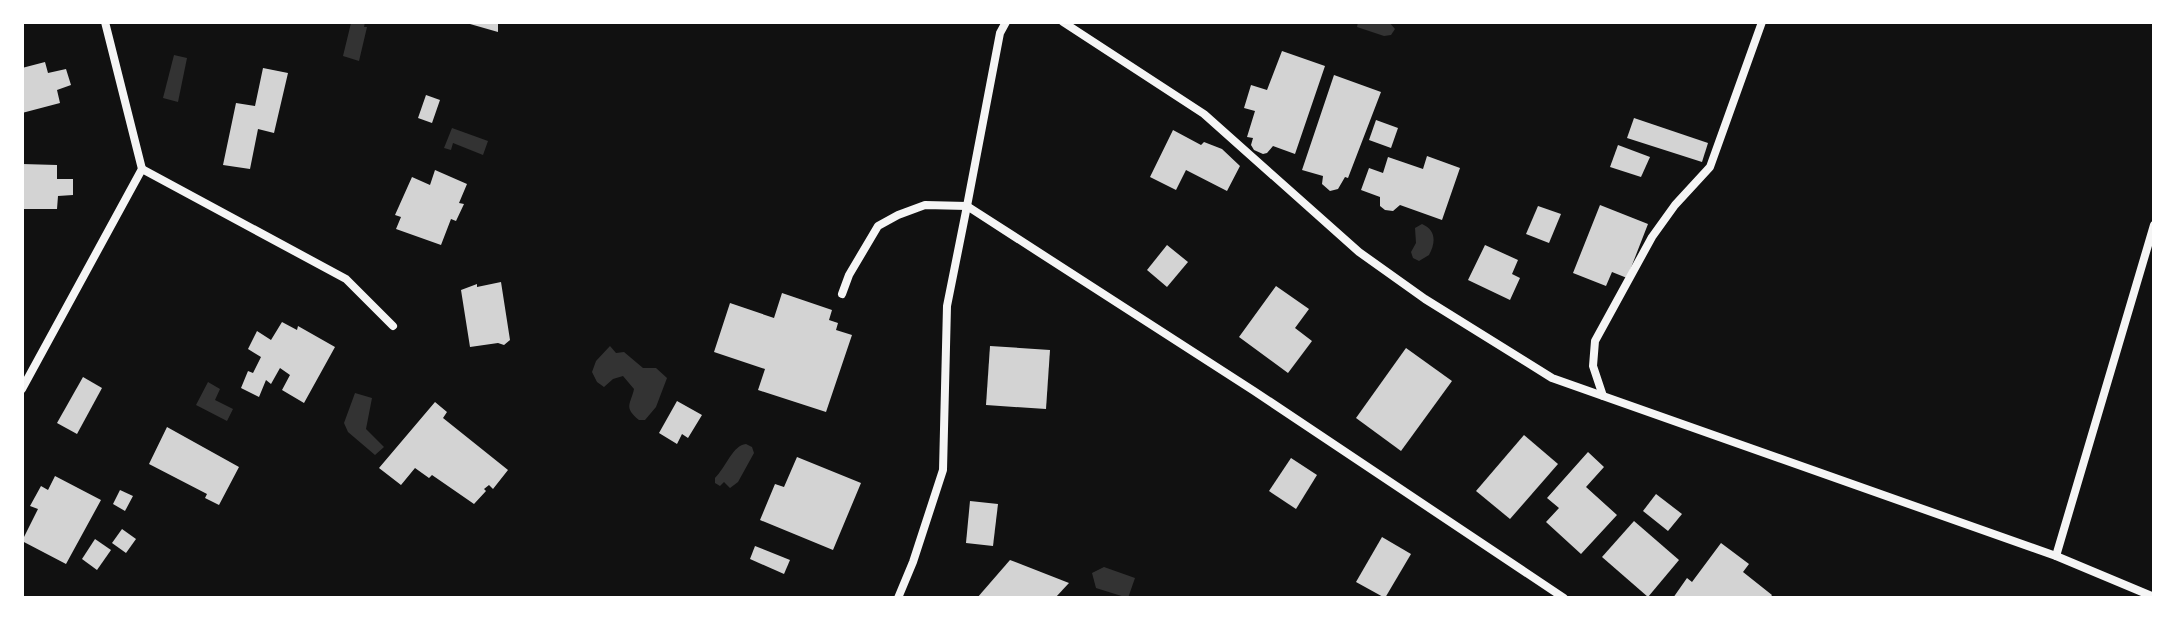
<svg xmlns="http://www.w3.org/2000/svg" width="2176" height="620" font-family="Lora,serif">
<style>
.water{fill:#333}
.building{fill:#d3d3d3}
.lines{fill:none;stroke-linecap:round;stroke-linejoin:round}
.minor{stroke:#f5f5f5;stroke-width:8}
</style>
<rect width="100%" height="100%" fill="#111"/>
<g class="water">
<polygon points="365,22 364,27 367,27 359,61 343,56 351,23"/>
<polygon points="1358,22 1389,22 1395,29 1391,35 1384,36 1357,27"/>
<polygon points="174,55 187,58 178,102 163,98"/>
<polygon points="452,128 488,141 483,155 453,143 451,150 444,148"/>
<path d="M 1422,224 C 1436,230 1436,242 1429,255 L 1419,261 L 1413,258 L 1411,252 L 1416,243 L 1415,228 Z"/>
<path d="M 610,346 L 616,353 L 624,352 L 643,368 L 656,368 L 667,378 L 656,407 L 645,420 L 639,420 C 623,407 631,404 634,389 L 623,376 L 613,379 L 604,387 L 597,382 L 592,372 L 596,361 Z"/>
<polygon points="208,382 220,389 215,400 233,409 227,421 196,405"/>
<polygon points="355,393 372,398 366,429 384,447 375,455 348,432 344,423"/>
<path d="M 746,444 L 752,447 L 754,453 L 738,482 L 730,488 L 724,482 L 720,486 L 715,483 L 715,478 C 726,467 733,445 746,444 Z"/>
<polygon points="1104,567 1135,578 1128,598 1096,588 1092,573"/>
</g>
<g class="building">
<polygon points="471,22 498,22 498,32 470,24"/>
<polygon points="1282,51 1325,66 1295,154 1273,146 1267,153 1263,154 1254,150 1251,145 1253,138 1247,137 1255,111 1244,108 1251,85 1267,90"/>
<polygon points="45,62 48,73 66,69 71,85 57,90 60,103 22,113 22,68"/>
<polygon points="263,68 288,73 274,133 258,129 250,169 223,165 236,103 255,106"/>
<polygon points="1334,75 1381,92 1348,178 1345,177 1338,189 1330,191 1322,184 1323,176 1302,170"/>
<polygon points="426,95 440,100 432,123 418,118"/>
<polygon points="1634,118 1708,143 1702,162 1627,138"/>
<polygon points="1376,120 1398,128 1391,148 1369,140"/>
<polygon points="1173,130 1201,145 1204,142 1222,149 1240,166 1227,191 1186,170 1176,190 1150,177"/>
<polygon points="1618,145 1650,157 1641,177 1610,167"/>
<polygon points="1427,156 1460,168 1442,220 1400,205 1393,211 1385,210 1380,206 1380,197 1361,190 1369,168 1383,173 1388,157 1423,169"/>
<polygon points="22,164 57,165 57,179 73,179 73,195 58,196 57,209 22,209"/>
<polygon points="435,170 467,184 459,203 464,204 456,221 451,219 441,245 396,229 401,217 395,215 412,177 430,185"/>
<polygon points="1600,205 1648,224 1627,278 1612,272 1606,286 1573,273"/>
<polygon points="1538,206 1561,214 1549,243 1526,234"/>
<polygon points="1167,245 1188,262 1167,287 1147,270"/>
<polygon points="1485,245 1518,260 1512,274 1520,278 1510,300 1468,280"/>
<polygon points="501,282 510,340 504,345 498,343 470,347 461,290 477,284 477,287"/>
<polygon points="1276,286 1309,309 1295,328 1312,341 1288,373 1239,337"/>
<polygon points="782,293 832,310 829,320 838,323 836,330 852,335 826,412 758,390 765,369 714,352 730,303 774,318"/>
<polygon points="282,322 297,330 298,326 335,347 304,403 282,390 290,375 280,368 271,384 266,380 259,397 241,388 248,371 253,373 261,357 248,349 257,331 271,340"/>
<polygon points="990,346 1050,350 1046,409 986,405"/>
<polygon points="1406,348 1452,381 1401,451 1356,418"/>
<polygon points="83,377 102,388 77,434 57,423"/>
<polygon points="677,401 702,415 688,438 682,434 677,444 659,433"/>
<polygon points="435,402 447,412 443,418 508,470 493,489 489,485 484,489 486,491 474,504 432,475 429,478 415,468 401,485 379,468"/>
<polygon points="167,427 239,467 219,505 205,498 207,494 149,464"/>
<polygon points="1524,435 1558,464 1510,519 1476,491"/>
<polygon points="1588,452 1604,467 1586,487 1617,515 1581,554 1546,522 1559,508 1547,498"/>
<polygon points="797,457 861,483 833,550 760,520 775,484 784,487"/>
<polygon points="1291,458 1317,475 1296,509 1269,491"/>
<polygon points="55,476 101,500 66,564 22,541 38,509 30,506 41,486 48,490"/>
<polygon points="120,490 133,496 125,511 113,504"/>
<polygon points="1656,494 1682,514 1668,531 1643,511"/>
<polygon points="970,501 998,504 993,546 966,543"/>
<polygon points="1634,521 1679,560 1648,597 1602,557"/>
<polygon points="122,529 136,539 126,553 112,543"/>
<polygon points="1382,537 1411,554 1385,598 1356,582"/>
<polygon points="95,539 111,550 97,570 82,559"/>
<polygon points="1721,543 1749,564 1743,572 1772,595 1770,598 1673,598 1687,578 1692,582"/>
<polygon points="755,546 790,560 784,574 750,559"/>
<polygon points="1010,560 1069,583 1055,598 977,598"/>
</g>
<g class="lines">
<g class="minor">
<polyline points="1063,22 1204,114 1359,252 1425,299 1552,378 2056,556"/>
<polyline points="142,169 346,279 393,326"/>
<polyline points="2154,225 2056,556 2154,597"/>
<polyline points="842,294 849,275 878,226 898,215 925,205 967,206 1000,33 1006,22"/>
<polyline points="22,389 142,169 105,22"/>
<polyline points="1603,396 1593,366 1595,341 1652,237 1675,205 1710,167 1762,22"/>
<polyline points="898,598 913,562 943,470 947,306 967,206 1254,391 1564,598"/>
</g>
</g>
<rect width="2176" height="620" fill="none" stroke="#ffffff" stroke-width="48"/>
</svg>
